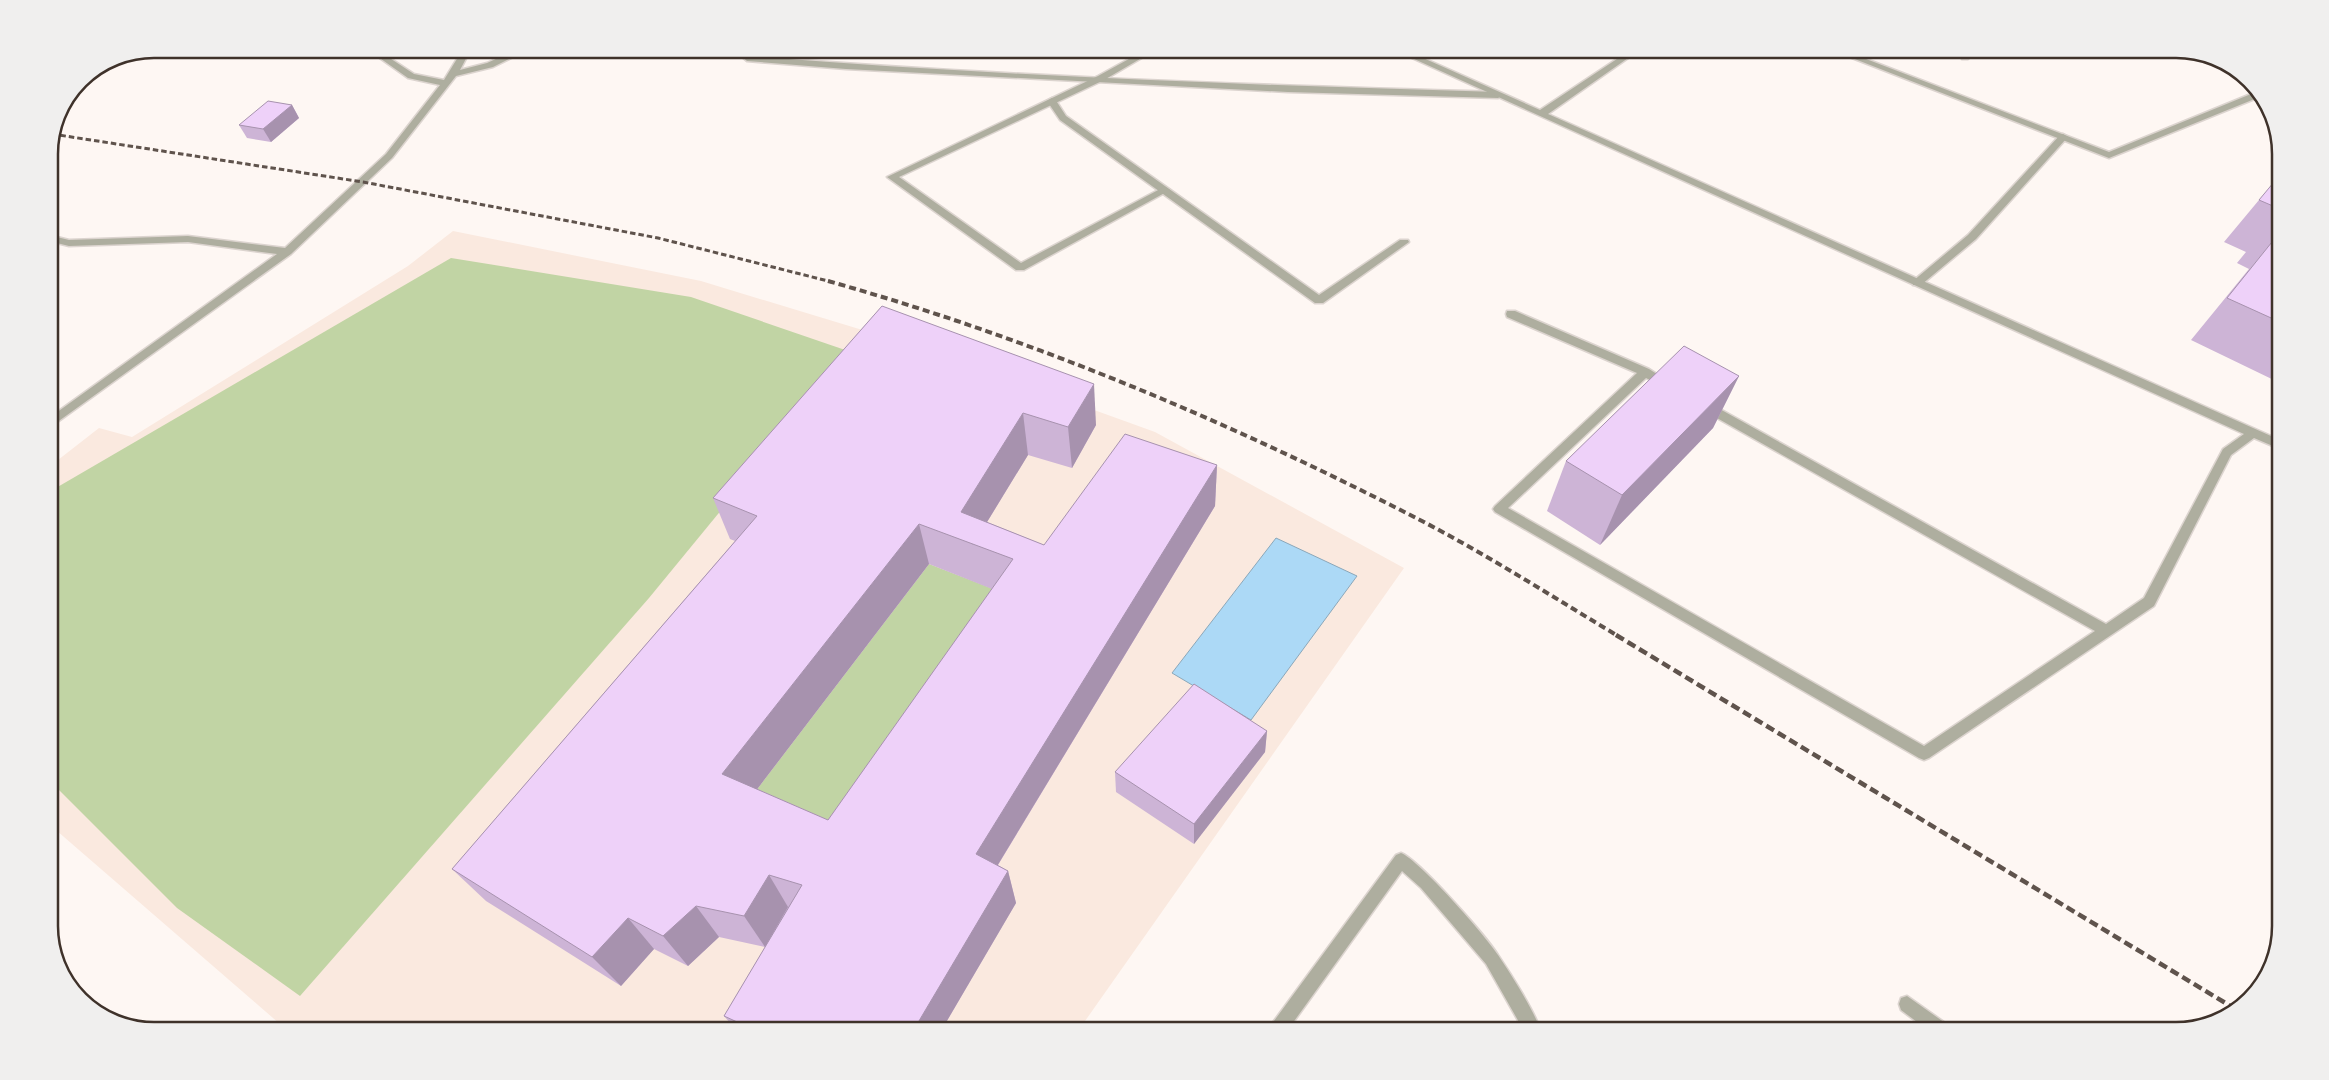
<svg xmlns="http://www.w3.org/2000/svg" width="2329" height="1080" font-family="Ubuntu,sans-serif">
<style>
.built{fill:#fae9df}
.green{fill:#c1d4a4}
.water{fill:#acd9f6;stroke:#8ba7b9}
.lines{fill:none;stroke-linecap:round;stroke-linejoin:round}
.service-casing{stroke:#dcd4cf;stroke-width:3}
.minor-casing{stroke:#dcd4cf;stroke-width:3}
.tertiary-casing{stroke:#dcd4cf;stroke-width:3}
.service{fill:#aeae9f;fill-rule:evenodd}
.minor{fill:#aeae9f;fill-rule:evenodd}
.tertiary{fill:#aeae9f;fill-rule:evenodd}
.rail-far2{stroke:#5f534c;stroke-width:3;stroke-dasharray:5.5 3;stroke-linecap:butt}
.rail-far1{stroke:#5f534c;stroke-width:4;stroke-dasharray:7 4;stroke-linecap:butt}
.rail{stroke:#5f534c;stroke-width:4.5;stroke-dasharray:9 4.5;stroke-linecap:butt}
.wall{fill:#cdb4d6;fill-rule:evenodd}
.shaded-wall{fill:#a792ae}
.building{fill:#eed1f9;stroke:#a792ae;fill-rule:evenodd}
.rim{fill:none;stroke:#3f322a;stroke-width:2.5}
</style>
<rect width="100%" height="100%" fill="#fef7f3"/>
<polygon class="built" points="453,231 701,281 925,349 1155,432 1404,568 1078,1031 288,1031 49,824 49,467 99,428 132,437 408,266"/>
<g class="green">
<polygon points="451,258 691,297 851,352 649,598 300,996 177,908 49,780 49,492"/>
<polygon points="929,564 1019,599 844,853 742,809"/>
</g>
<polygon class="water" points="1276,538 1357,576 1251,720 1172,673"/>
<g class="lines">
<defs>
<g id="service">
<path d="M 733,49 L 742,49 L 749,56 C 998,76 1248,85 1498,92 L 1503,95 L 1498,98 L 1288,92 L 846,69 L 747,61 Z"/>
<polygon points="1052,98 1055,99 1066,116 1319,295 1400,240 1408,240 1409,242 1323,303 1315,303 1060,120 1047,101"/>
<polygon points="2063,134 2068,137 2066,139 1976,239 1921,285 1913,285 1913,281 1968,235 2060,135"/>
</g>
<g id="minor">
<polygon points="367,49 376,49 414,74 444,80 463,49 471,49 460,70 487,63 518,49 529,49 493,67 456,76 392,158 291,254 49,428 49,418 277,254 188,242 69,246 49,241 49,235 69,240 188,236 285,248 386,154 440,85 408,78"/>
<polygon points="1147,49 1157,49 1104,80 899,177 1021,263 1162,188 1165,187 1170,190 1024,270 1016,270 887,177 1098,76"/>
<polygon points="1392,49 1403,49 1540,110 1632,49 1641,49 1548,114 2280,440 2280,449 2254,438 2231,455 2154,606 1929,758 1924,760 1919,758 1495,512 1493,509 1495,506 1637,373 1507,317 1506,314 1507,311 1515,311 1649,369 1674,385 1668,389 1646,378 1508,508 1924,746 2095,631 1701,409 1699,406 1701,403 1709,403 2106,624 2144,598 2223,449 2244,434"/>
<polygon points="1829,49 1840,49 2109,152 2251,94 2255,90 2261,94 2257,98 2109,158"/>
<polygon points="1970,49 1979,49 1968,59 1962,59 1962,55"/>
<path d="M 1401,853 C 1419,860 1486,936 1498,955 C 1511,974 1534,1011 1541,1031 L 1524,1031 L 1486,964 L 1421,888 L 1402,871 L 1287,1031 L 1269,1031 L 1271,1025 L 1396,855 Z"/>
<polygon points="1907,996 1948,1025 1950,1031 1929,1031 1901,1010 1899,1004 1901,998"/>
</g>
<polygon id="tertiary" points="2203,55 2216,57 2223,63 2217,63"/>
</defs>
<use href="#service" class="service-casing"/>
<use href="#minor" class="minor-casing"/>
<use href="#tertiary" class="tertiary-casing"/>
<use href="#service" class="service"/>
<use href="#minor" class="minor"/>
<use href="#tertiary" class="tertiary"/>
<polyline class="rail-far2" points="52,134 363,182 658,238 832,282"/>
<path class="rail-far1" d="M 828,281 C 1034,339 1232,423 1422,521 C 1489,556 1553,597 1618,636"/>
<polyline class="rail" points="1616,635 2237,1010"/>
</g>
<g class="wall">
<polygon points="292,105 299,118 271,142 247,138 239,125"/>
<polygon points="2280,176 2280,383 2191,340 2249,269 2237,263 2246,252 2224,242 2259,200"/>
<path d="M 882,306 L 1096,425 L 1072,468 L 1028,455 L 987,522 L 1044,545 L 1217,465 L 1215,506 L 998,865 L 1008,871 L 1016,903 L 941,1031 L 737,1031 L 724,1016 L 789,907 L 765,947 L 719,937 L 688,966 L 654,949 L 621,986 L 486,901 L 452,869 L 735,541 L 730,539 L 713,498 ZM 929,564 L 992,589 L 828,820 L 757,789 Z"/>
<polygon points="1739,376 1713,428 1600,545 1547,511 1566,461"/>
<polygon points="1267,731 1265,752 1194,844 1116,792 1115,772"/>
</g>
<g class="shaded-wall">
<polygon points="292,105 299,118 271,142 263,129"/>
<polygon points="1739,376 1713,428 1600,545 1622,495"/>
<polygon points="1094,384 1096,425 1072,468 1068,427"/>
<polygon points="1023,413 1028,455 973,545 961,512"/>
<polygon points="1217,465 1215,506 985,886 976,854"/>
<polygon points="919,524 929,564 742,809 722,774"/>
<polygon points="1267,731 1265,752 1194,844 1194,824"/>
<polygon points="1008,871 1016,903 941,1031 913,1031"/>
<polygon points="769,875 788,907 765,947 744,916"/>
<polygon points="696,906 719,937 688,966 663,936"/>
<polygon points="628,918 654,949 621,986 592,957"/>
</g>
<g class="building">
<polygon points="268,101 292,105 263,129 239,125"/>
<polygon points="2279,176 2280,176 2280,209 2259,200"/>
<polygon points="2280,212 2280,224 2273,221"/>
<polygon points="2280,232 2280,322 2227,298"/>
<path d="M 882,306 L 1094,384 L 1068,427 L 1023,413 L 961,512 L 1044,545 L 1125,434 L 1217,465 L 976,854 L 1008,871 L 913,1031 L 757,1031 L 724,1016 L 802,885 L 769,875 L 744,916 L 696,906 L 663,936 L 628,918 L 592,957 L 452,869 L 757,516 L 713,498 ZM 919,524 L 1013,559 L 828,820 L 722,774 Z"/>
<polygon points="1684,346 1739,376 1622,495 1566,461"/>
<polygon points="1194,684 1267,731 1194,824 1115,772"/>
</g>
<path d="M0 0H2329V1080H0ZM154 58H2176A96 96 0 0 1 2272 154V926A96 96 0 0 1 2176 1022H154A96 96 0 0 1 58 926V154A96 96 0 0 1 154 58Z" fill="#f0efee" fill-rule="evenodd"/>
<path class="rim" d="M154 58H2176A96 96 0 0 1 2272 154V926A96 96 0 0 1 2176 1022H154A96 96 0 0 1 58 926V154A96 96 0 0 1 154 58Z"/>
</svg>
